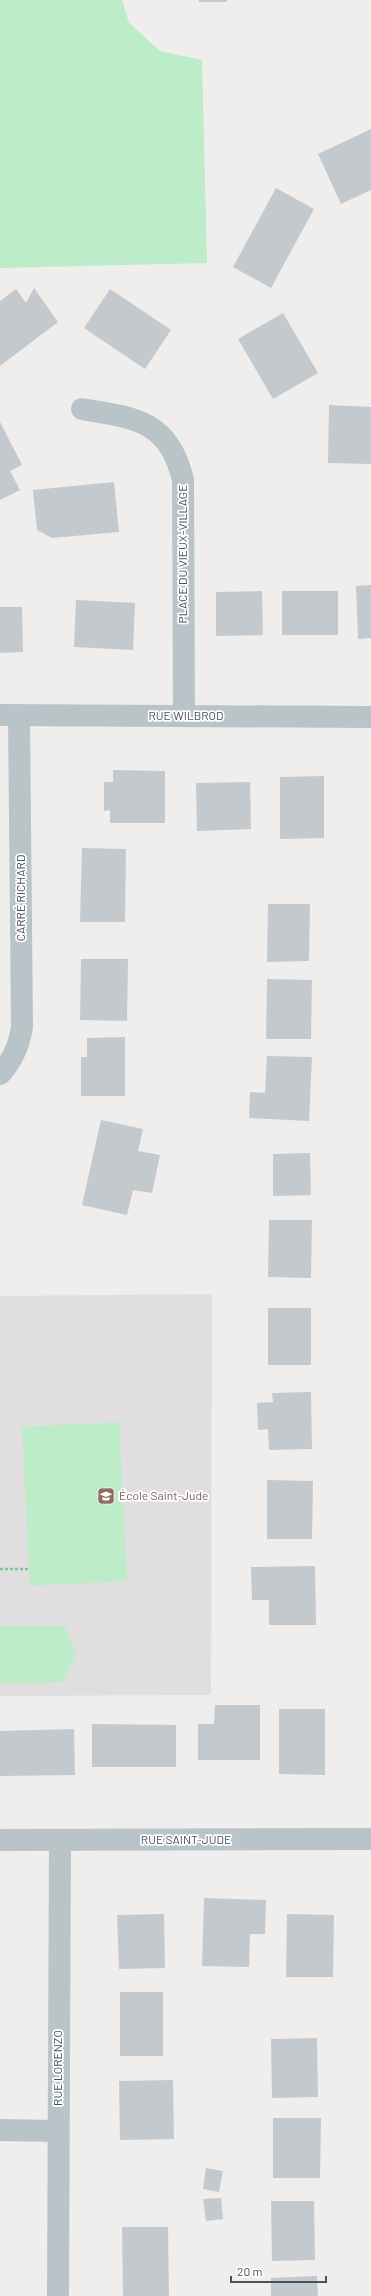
<svg xmlns="http://www.w3.org/2000/svg" width="371" height="2296" font-family="Barlow,sans-serif">
<style>
.education{fill:#e1dedf}
.green{fill:#bdecc9}
.building{fill:#c4c9cd}
.lines{fill:none;stroke-linecap:round;stroke-linejoin:round}
.path{stroke:#77c895;stroke-width:2.5;stroke-dasharray:3 2;stroke-linecap:butt}
.minor{stroke:#b9c4c9;stroke-width:22}
.labels{text-anchor:middle;stroke-width:3.5;stroke-linejoin:round;paint-order:stroke}
.street-label{font-size:12px;fill:#465359;stroke:#fff}
.education-label{font-size:12px;fill:#785e54;stroke:#fff;text-anchor:start}
</style>
<rect width="100%" height="100%" fill="#f0eded"/>
<polygon class="education" points="212,1294 211,1695 0,1696 0,1296"/>
<g class="green">
<polygon points="0,0 122,0 129,23 160,51 202,60 207,263 0,268"/>
<polygon points="119,1422 127,1581 30,1586 22,1427"/>
<polygon points="0,1626 65,1626 76,1654 63,1682 0,1683"/>
</g>
<g class="building">
<rect x="199" y="0" width="28" height="2"/>
<polygon points="371,129 371,190 341,204 318,154"/>
<polygon points="276,188 314,209 271,288 233,267"/>
<polygon points="34,288 58,322 0,366 0,301 16,289 26,303"/>
<polygon points="110,289 171,330 145,369 84,328"/>
<polygon points="283,313 318,373 273,399 238,339"/>
<polygon points="329,405 371,407 371,464 328,463"/>
<polygon points="0,422 22,465 10,471 20,490 0,500"/>
<polygon points="114,482 119,532 52,538 37,530 33,490"/>
<polygon points="371,585 371,638 358,639 356,586"/>
<polygon points="262,591 263,635 216,636 216,592"/>
<rect x="282" y="591" width="56" height="44"/>
<polygon points="76,600 135,603 133,650 74,647"/>
<polygon points="0,607 22,607 23,652 0,653"/>
<polygon points="113,770 165,771 165,823 110,823 110,810 104,811 104,782 113,782"/>
<polygon points="324,776 324,838 280,839 280,777"/>
<polygon points="250,782 251,829 197,831 196,783"/>
<polygon points="82,848 126,849 125,922 80,922"/>
<polygon points="268,904 310,904 309,961 267,962"/>
<polygon points="81,959 128,959 127,1021 80,1020"/>
<polygon points="267,979 312,980 311,1039 266,1039"/>
<polygon points="125,1037 125,1096 81,1096 81,1057 87,1057 87,1038"/>
<polygon points="267,1056 312,1057 309,1121 249,1118 250,1092 265,1093"/>
<polygon points="101,1120 143,1129 138,1151 160,1155 152,1193 133,1190 127,1215 82,1205"/>
<polygon points="310,1153 311,1195 273,1196 273,1154"/>
<polygon points="269,1220 312,1220 311,1278 268,1277"/>
<rect x="268" y="1308" width="43" height="57"/>
<polygon points="311,1392 312,1449 269,1450 268,1429 258,1430 257,1403 273,1402 272,1393"/>
<polygon points="267,1480 313,1481 312,1539 267,1539"/>
<polygon points="315,1566 316,1625 269,1625 269,1600 252,1600 251,1567"/>
<polygon points="215,1705 260,1705 260,1760 198,1760 198,1724 214,1724"/>
<polygon points="279,1709 325,1709 325,1775 279,1774"/>
<polygon points="92,1724 176,1725 176,1767 92,1767"/>
<polygon points="74,1729 75,1775 0,1776 0,1731"/>
<polygon points="204,1898 266,1900 265,1934 250,1934 249,1967 202,1966"/>
<polygon points="164,1914 165,1968 119,1969 117,1915"/>
<polygon points="287,1914 334,1915 333,1977 286,1977"/>
<rect x="120" y="1992" width="43" height="64"/>
<polygon points="317,2038 318,2097 272,2098 271,2039"/>
<polygon points="173,2080 174,2139 120,2140 119,2081"/>
<polygon points="273,2118 321,2118 320,2178 273,2178"/>
<polygon points="206,2168 223,2171 219,2192 203,2189"/>
<polygon points="221,2198 223,2219 206,2221 203,2199"/>
<polygon points="271,2201 314,2201 315,2260 272,2261"/>
<polygon points="122,2227 168,2227 169,2296 123,2296"/>
<polygon points="317,2276 318,2296 271,2296 271,2278"/>
</g>
<g class="lines">
<polyline class="path" points="0,1569 29,1569"/>
<g class="minor">
<path d="M 82,409 C 135,418 169,420 183,480 L 184,716"/>
<polyline points="0,715 371,717"/>
<path d="M 0,1074 C 13,1060 19,1046 22,1027 L 19,716"/>
<polyline points="0,1840 371,1839"/>
<polyline points="0,2130 57,2131"/>
<polyline points="58,2296 60,1840"/>
</g>
</g>
<defs>
<symbol id="school-square" viewBox="-11 -11 22 22"><rect x="-9" y="-9" width="18" height="18" rx="4" fill="#8d6e63" stroke="#fff"/><path d="M0-5L7-2L0 1L-7-2ZM-4 1L0 2.5L4 1V4Q0 6-4 4Z" fill="#fff"/></symbol>
</defs>
<g fill-rule="evenodd">
<use href="#school-square" x="96" y="1486" width="20" height="20"/>
</g>
<g class="labels">
<g class="street-label">
<text transform="translate(183 554) rotate(-90)" y="4">PLACE DU VIEUX-VILLAGE</text>
<text x="186" y="720">RUE WILBROD</text>
<text transform="translate(21 898) rotate(-90)" y="4">CARRÉ RICHARD</text>
<text x="186" y="1844">RUE SAINT-JUDE</text>
<text transform="translate(58 2068) rotate(-90)" y="4">RUE LORENZO</text>
</g>
<g class="education-label">
<text x="119" y="1500">École Saint-Jude</text>
</g>
</g>
<path d="M231 2276v6h95v-6" fill="none" stroke="#465359" stroke-width="2"/>
<text x="237" y="2276" font-size="12" fill="#465359" stroke="#ffffff" stroke-width="3" paint-order="stroke">20 m</text>
</svg>
